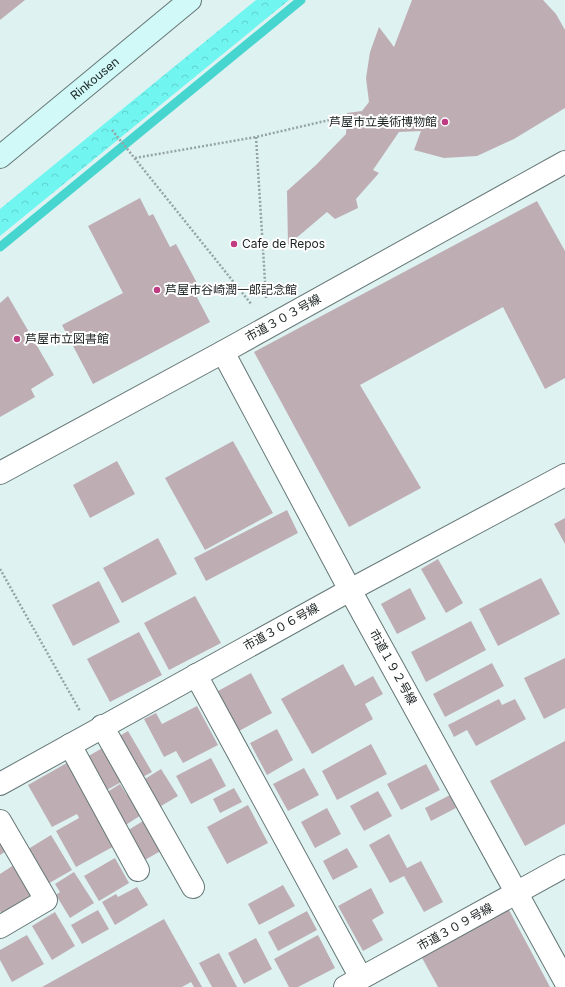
<svg xmlns="http://www.w3.org/2000/svg" width="565" height="987" font-family="Inter,'Noto Sans JP',sans-serif">
<style>
.forest{fill:url(#forest-crowns)}
.lines{fill:none;stroke-linecap:round;stroke-linejoin:round}
.stream{stroke:#47d5d0;stroke-width:9}
.building{fill:#beaeb4}
.street-casing{stroke:#657776;stroke-width:24}
.secondary-casing{stroke:#657776;stroke-width:24}
.path{stroke:#95a4a3;stroke-width:2.5;stroke-dasharray:2 2;stroke-linecap:butt}
.street{stroke:#fff;stroke-width:22}
.secondary{stroke:#d0f9f8;stroke-width:22}
.poi-dot{fill:#bf3c82;stroke:#fff;stroke-width:1.5}
.labels{text-anchor:middle;stroke-width:4;stroke-linejoin:round;paint-order:stroke}
.street-label{font-size:12px;fill:#1a2221;stroke:#fff}
.poi-label{font-size:12px;fill:#1a2221;stroke:#fff;text-anchor:start}
</style>
<defs>
<pattern id="forest-crowns" width="20" height="18" patternUnits="userSpaceOnUse"><rect width="20" height="18" fill="#70f5f0"/><path d="M2 6a3 3 0 1 1 6 0M12 15a3 3 0 1 1 6 0" fill="none" stroke="#60d2ce"/></pattern>
</defs>
<rect width="100%" height="100%" fill="#def2f1"/>
<polygon class="forest" points="256,0 289,0 0,236 0,209"/>
<g class="lines">
<polyline class="stream" points="0,247 301,0"/>
</g>
<g class="building">
<polygon points="0,0 25,0 0,20"/>
<polygon points="412,0 543,0 556,14 565,30 565,108 514,139 477,156 444,158 414,150 421,131 399,132 373,170 379,173 356,199 358,208 335,219 327,212 288,245 287,191 316,165 346,134 347,113 362,111 369,102 366,78 370,52 379,27 394,47"/>
<polygon points="140,198 149,216 153,214 170,247 176,244 197,283 191,286 210,322 93,384 62,325 123,293 88,226"/>
<polygon points="537,201 565,251 565,378 545,389 503,307 360,385 421,488 349,527 254,352"/>
<polygon points="8,296 54,375 31,389 35,397 0,417 0,303"/>
<polygon points="233,441 273,513 205,550 165,478"/>
<polygon points="117,461 135,494 90,518 73,485"/>
<polygon points="287,510 298,533 206,581 194,558"/>
<polygon points="565,518 565,544 554,524"/>
<polygon points="158,538 177,574 122,603 103,568"/>
<polygon points="438,559 463,603 446,613 421,569"/>
<polygon points="541,578 560,614 498,646 479,609"/>
<polygon points="99,581 120,622 73,646 52,605"/>
<polygon points="410,588 426,619 397,634 381,604"/>
<polygon points="195,596 221,643 169,670 144,623"/>
<polygon points="471,621 486,650 426,682 411,652"/>
<polygon points="139,632 162,675 110,702 87,659"/>
<polygon points="565,658 565,708 544,719 524,678"/>
<polygon points="492,663 504,686 445,717 433,694"/>
<polygon points="343,664 355,686 373,676 383,694 365,704 373,719 312,754 281,699"/>
<polygon points="251,673 272,713 239,731 218,691"/>
<polygon points="499,699 502,705 515,699 526,719 476,746 467,730 454,737 448,725"/>
<polygon points="197,706 218,745 183,763 176,751 164,757 144,719 156,713 162,724"/>
<polygon points="277,729 293,760 267,775 250,743"/>
<polygon points="128,731 152,772 139,779 116,738"/>
<polygon points="565,741 565,824 525,846 490,781"/>
<polygon points="371,744 387,774 337,800 322,771"/>
<polygon points="106,746 125,780 105,791 85,758"/>
<polygon points="211,758 226,786 191,804 176,776"/>
<polygon points="72,760 118,844 76,867 56,831 79,818 77,814 52,827 28,785"/>
<polygon points="426,764 440,790 401,810 387,784"/>
<polygon points="304,768 319,795 288,811 273,784"/>
<polygon points="161,769 178,796 156,809 140,782"/>
<polygon points="120,784 127,795 133,792 146,812 124,826 104,794"/>
<polygon points="234,788 242,802 220,813 213,799"/>
<polygon points="378,791 392,816 364,831 350,806"/>
<polygon points="450,795 456,808 431,821 425,808"/>
<polygon points="248,805 268,843 227,864 207,827"/>
<polygon points="327,808 341,834 315,848 301,822"/>
<polygon points="143,821 151,835 166,848 143,861 125,832"/>
<polygon points="389,834 407,868 421,861 443,902 424,912 404,876 390,883 369,845"/>
<polygon points="51,835 72,870 46,885 25,851"/>
<polygon points="0,836 8,850 0,855"/>
<polygon points="347,848 358,867 333,880 323,861"/>
<polygon points="115,858 129,883 99,901 84,876"/>
<polygon points="17,863 37,896 3,916 0,911 0,874"/>
<polygon points="74,872 94,903 70,918 56,895 60,892 55,884"/>
<polygon points="283,885 295,906 259,925 248,904"/>
<polygon points="137,887 148,905 115,925 102,902 116,894 118,897"/>
<polygon points="371,888 384,913 372,920 383,940 363,951 338,906"/>
<polygon points="98,910 109,929 82,944 71,925"/>
<polygon points="509,910 550,987 438,987 421,956"/>
<polygon points="307,911 317,930 278,951 268,932"/>
<polygon points="55,912 75,946 52,960 32,926"/>
<polygon points="164,919 202,987 194,987 191,982 182,987 42,987"/>
<polygon points="27,935 44,964 12,982 0,960 0,950"/>
<polygon points="318,935 335,968 298,987 289,987 274,959"/>
<polygon points="256,938 272,969 244,984 228,953"/>
<polygon points="219,953 237,987 212,987 199,963"/>
</g>
<g class="lines">
<defs>
<g id="street">
<polyline points="223,352 350,590 565,981"/>
<polyline points="0,473 223,352 565,162"/>
<polyline points="196,675 361,978"/>
<polyline points="102,726 193,887"/>
<polyline points="70,745 138,870"/>
<polyline points="0,784 350,590 565,475"/>
<polyline points="0,821 46,900 0,927"/>
<polyline points="345,987 565,866"/>
</g>
<g id="secondary">
<path id="s1" d="M 0,157 L 190,0"/>
</g>
</defs>
<use href="#street" class="street-casing"/>
<use href="#secondary" class="secondary-casing"/>
<g class="path">
<polyline points="112,130 252,305"/>
<polyline points="256,137 266,298"/>
<polyline points="135,158 256,137 338,118"/>
<polyline points="0,569 80,711"/>
</g>
<use href="#street" class="street"/>
<use href="#secondary" class="secondary"/>
</g>
<g class="poi-dot">
<circle cx="445" cy="122" r="4"/>
<circle cx="234" cy="244" r="4"/>
<circle cx="157" cy="290" r="4"/>
<circle cx="17" cy="339" r="4"/>
</g>
<g class="labels">
<g class="street-label">
<text dy="4" stroke="none"><textPath href="#s1" startOffset="123">Rinkousen</textPath></text>
<text transform="translate(283 318) rotate(-29)" y="4">市道３０３号線</text>
<text transform="translate(281 627) rotate(-29)" y="4">市道３０６号線</text>
<text transform="translate(393 667) rotate(61)" y="4">市道１９２号線</text>
<text transform="translate(455 927) rotate(-29)" y="4">市道３０９号線</text>
</g>
<g class="poi-label">
<text x="437" y="126" text-anchor="end">芦屋市立美術博物館</text>
<text x="242" y="248">Cafe de Repos</text>
<text x="165" y="294">芦屋市谷崎潤一郎記念館</text>
<text x="25" y="343">芦屋市立図書館</text>
</g>
</g>
</svg>
